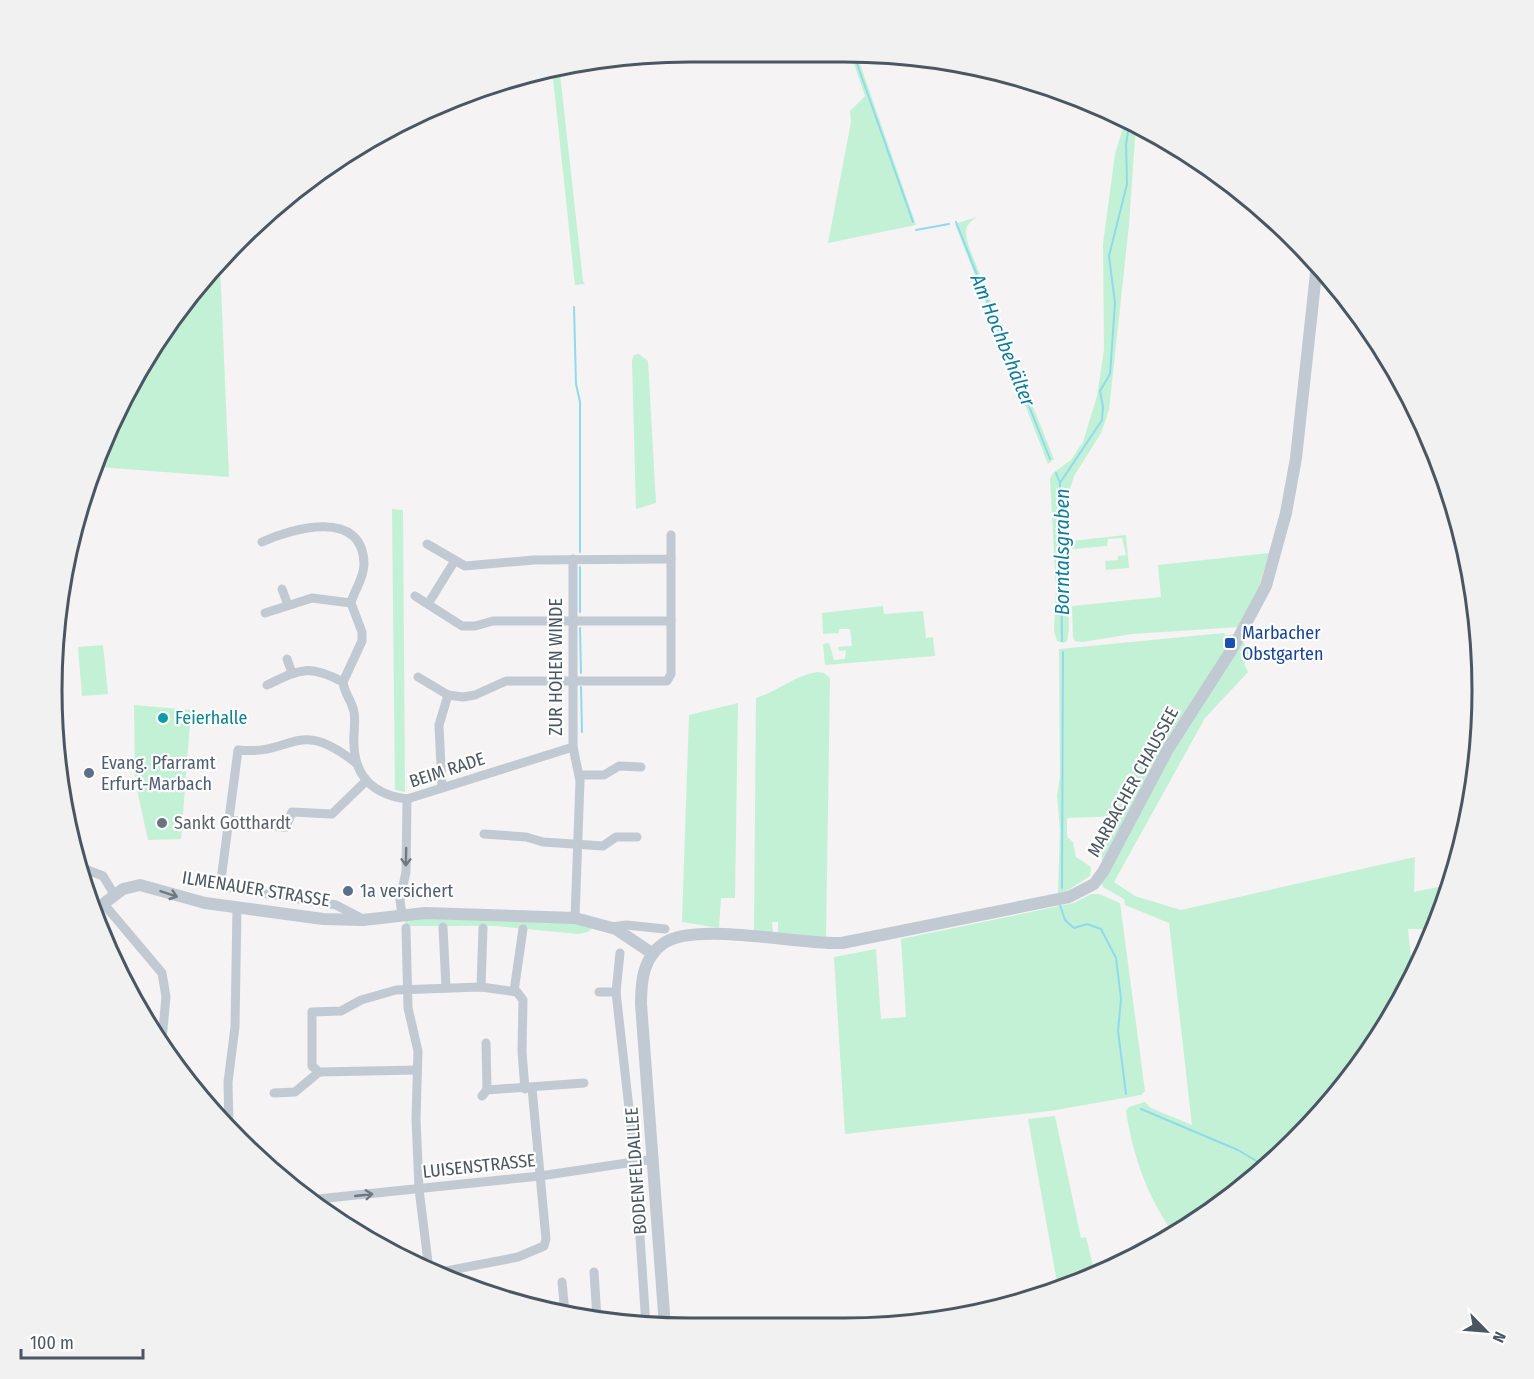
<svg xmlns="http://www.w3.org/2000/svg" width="1534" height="1379" font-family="'Fira Sans Condensed',sans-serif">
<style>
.green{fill:#c3f1d5}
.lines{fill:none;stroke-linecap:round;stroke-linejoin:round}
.stream{stroke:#90daee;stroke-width:2}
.minor{stroke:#c1cad2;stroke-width:9}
.tertiary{stroke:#c1cad2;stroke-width:12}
.oneway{stroke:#6e7983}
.transit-dot{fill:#1a4fb4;stroke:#fff;stroke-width:2}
.culture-dot{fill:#0f9aa8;stroke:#fff;stroke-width:2}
.service-dot{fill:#5c6f8a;stroke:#fff;stroke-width:2}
.worship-dot{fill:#6b7280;stroke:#fff;stroke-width:2}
.labels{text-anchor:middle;stroke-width:4.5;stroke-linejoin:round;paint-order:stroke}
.transit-label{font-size:18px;fill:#164399;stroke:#fff;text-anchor:start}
.street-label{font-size:18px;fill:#4a5661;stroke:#fff}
.culture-label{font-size:18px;fill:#0d838f;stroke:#fff;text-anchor:start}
.service-label{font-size:18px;fill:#4e5e75;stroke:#fff;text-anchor:start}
.worship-label{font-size:18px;fill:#5b616d;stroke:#fff;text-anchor:start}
.water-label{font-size:20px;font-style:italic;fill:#0c7c9b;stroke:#fff}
.rim{fill:none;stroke:#4a5661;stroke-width:3}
</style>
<rect width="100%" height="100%" fill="#f5f3f3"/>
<g class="green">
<polygon points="852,58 858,58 916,225 828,243 851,122 850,111 865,96"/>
<polygon points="559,65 583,281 585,284 575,285 552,68"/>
<polygon points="1126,118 1136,123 1129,225 1109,410 1101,433 1074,476 1066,501 1069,629 1067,641 1064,643 1057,641 1054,631 1056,589 1050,479 1053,473 1071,460 1083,442 1097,396 1104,350 1103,244 1115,154"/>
<path d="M 977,217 C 963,226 965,232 969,247 L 1054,459 L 1048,464 L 955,224 Z"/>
<polygon points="220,263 229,477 99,467 98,464 117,407 183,301"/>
<polygon points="639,354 648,361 656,503 636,509 632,360 634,355"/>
<polygon points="392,509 403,510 405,792 395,790"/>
<polygon points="1126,535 1129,568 1106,570 1105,561 1118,560 1118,556 1126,555 1122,538 1108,539 1107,546 1072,549 1071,541"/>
<polygon points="1269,553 1257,594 1239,627 1132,634 1082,642 1075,641 1073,637 1072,606 1161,597 1158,565"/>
<polygon points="883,606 884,614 923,611 926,638 933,637 935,656 825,665 823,644 829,643 834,660 845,659 846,650 839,651 838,647 852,646 850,629 839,629 839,633 823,634 822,613"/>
<polygon points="1224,633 1226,636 1233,634 1225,652 1102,864 1102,853 1120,816 1067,818 1067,837 1073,842 1076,857 1091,867 1090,876 1067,891 1058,893 1060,831 1057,796 1060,776 1059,649"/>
<path d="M 1243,642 L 1252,653 L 1244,664 L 1248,672 L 1205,718 L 1114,882 L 1135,896 L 1181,910 L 1415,857 L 1414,892 L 1452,884 L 1433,929 L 1408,929 L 1413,974 L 1397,1009 L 1324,1111 L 1233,1196 L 1173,1233 C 1147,1196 1133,1156 1126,1111 L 1129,1107 L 1145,1102 L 1151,1108 L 1192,1125 L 1169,923 L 1125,905 L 1124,899 L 1103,887 L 1102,883 L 1172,751 Z"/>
<polygon points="103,645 108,694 82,696 78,647"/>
<path d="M 817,672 L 824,673 L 830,678 L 826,939 L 778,934 L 778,922 L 772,922 L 773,933 L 754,931 L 756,698 C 776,692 794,676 817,672 Z"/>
<polygon points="738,703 735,898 721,898 719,928 682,922 689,715"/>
<polygon points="134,705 191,710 181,839 148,840 135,781"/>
<polygon points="1091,894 1099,894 1120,903 1145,1091 1141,1095 1050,1111 845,1134 834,957 876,949 881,1019 906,1017 901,939 1074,903"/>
<polygon points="425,918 556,921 594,926 588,932 578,934 495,926 406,926 405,919"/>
<polygon points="1055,1116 1081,1238 1086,1237 1095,1274 1058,1288 1028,1119"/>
</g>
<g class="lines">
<g class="stream">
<polyline points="855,58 913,222"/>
<polyline points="956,222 1050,459"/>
<polyline points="916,230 949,224"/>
<polyline points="574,307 576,384 580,402 580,552"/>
<polyline points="1056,473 1060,483"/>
<polyline points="580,567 580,612"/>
<polyline points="580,628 581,673"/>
<polyline points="1062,641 1060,483 1102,420 1103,407 1100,391 1110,374 1115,303 1109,256 1127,184 1126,144 1130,120"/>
<polyline points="581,687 582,732"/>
<polyline points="52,699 63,606 63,564"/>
<polyline points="68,822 77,849 78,869"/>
<polyline points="1062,888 1063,652"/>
<polyline points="1060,905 1065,920 1074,928 1087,924 1101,929 1116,958 1121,999 1118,1031 1126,1094"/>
<polyline points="1141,1109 1238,1150 1265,1166"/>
</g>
<g class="minor">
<path d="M 262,542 C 293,528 363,508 364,564 C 364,579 354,590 351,603"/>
<polyline points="427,544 465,566 534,560 671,559 671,535"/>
<polyline points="573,559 573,747 580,781 575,918"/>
<polyline points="282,589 288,605"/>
<polyline points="415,596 462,626 475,626 493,621 671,621 671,559"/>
<polyline points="428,604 454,562"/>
<polyline points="265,613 312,598 351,603 362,632 362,641 343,682"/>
<polyline points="287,659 292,673"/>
<polyline points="418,677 448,695 463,697 475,695 506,681 667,681 671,674 671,621"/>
<path d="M 267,685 C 301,669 308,664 343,682 C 344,693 352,701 354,712 C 356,723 353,734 354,745 C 355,779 376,795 407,799 L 573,747"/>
<path d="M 356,763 C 296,716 295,756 238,750 L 221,880 L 225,887 L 336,905 L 361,918"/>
<polyline points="580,775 604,775 619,766 641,767"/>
<polyline points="442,788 439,725 448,695"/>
<polyline points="229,820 282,827 286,827 292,812 332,814 366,781"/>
<polyline points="484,834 526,837 543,842 603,846 616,837 637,837"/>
<polyline points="85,869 103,876 114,894"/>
<polyline points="103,903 162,973 166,997 162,1040"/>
<polyline points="402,915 400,900 406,872 407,799"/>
<polyline points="443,927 446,988"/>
<polyline points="611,927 626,925 665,929"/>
<polyline points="406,928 408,1008 418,1051 416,1119 419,1189 429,1270"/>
<polyline points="620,953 616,992 635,1162 646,1326"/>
<polyline points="481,987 483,928"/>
<polyline points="514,991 523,929"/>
<polyline points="599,992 616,992"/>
<polyline points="486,1043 487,1090"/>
<polyline points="417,1070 319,1072 312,1066 312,1012 341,1011 361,1000 396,990 481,987 517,992 523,1000 522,1052 525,1089"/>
<polyline points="274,1093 295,1092 319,1072"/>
<polyline points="482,1096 487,1090 584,1083"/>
<polyline points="229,1128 228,1082 235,1027 237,907"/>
<polyline points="308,1200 540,1176 654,1159"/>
<polyline points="594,1272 597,1318"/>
<polyline points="436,1273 518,1257 544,1246 546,1239 532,1088"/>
<polyline points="562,1282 565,1313"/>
<polyline points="530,1304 531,1307"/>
</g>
<g class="tertiary">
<polyline points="94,911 123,889 140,885 205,903 323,919 363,920 425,913 575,918 616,929 653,954"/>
<path d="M 665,1327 L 641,1004 C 641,981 643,957 664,943 C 696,921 800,945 842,943 L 1069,897 L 1094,884 L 1103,872 L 1168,749 L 1234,646 L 1266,586 L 1286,513 L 1296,458 L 1317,264"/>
</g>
</g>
<defs><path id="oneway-shaft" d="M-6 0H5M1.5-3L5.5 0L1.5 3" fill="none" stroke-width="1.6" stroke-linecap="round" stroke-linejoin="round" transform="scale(1.5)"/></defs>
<g class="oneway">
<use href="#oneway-shaft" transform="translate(406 857) rotate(91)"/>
<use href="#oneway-shaft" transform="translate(169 894) rotate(19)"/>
<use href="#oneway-shaft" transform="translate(364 1195) rotate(-6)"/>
</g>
<rect class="transit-dot" x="1224" y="637" width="12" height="12" rx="3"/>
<circle class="culture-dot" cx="163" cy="718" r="6"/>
<g class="service-dot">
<circle cx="89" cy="773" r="6"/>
<circle cx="348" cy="891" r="6"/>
</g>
<circle class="worship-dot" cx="162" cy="823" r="6"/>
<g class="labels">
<g class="transit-label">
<text x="1242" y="639">Marbacher<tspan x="1242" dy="21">Obstgarten</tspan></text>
</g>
<g class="street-label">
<text transform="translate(556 667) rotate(-90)" y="6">ZUR HOHEN WINDE</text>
<text transform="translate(447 770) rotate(-18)" y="6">BEIM RADE</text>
<text transform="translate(1133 782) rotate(-61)" y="6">MARBACHER CHAUSSEE</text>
<text transform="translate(256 889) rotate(9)" y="6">ILMENAUER STRASSE</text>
<text transform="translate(479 1166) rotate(-6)" y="6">LUISENSTRASSE</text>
<text transform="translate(636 1171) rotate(-94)" y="6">BODENFELDALLEE</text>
</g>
<g class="culture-label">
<text x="175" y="724">Feierhalle</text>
</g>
<g class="service-label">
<text x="101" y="769">Evang. Pfarramt<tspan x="101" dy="21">Erfurt-Marbach</tspan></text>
<text x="360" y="897">1a versichert</text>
</g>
<g class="worship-label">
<text x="174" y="829">Sankt Gotthardt</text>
</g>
<g class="water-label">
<text transform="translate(1003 340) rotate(68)" y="7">Am Hochbehälter</text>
<text transform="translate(1062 552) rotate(-90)" y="7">Borntalsgraben</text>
</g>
</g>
<path d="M0 0H1534V1379H0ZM690 62H844A628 628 0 0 1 1472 690V690A628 628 0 0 1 844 1318H690A628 628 0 0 1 62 690V690A628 628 0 0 1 690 62Z" fill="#f1f1f2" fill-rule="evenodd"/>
<path class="rim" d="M690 62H844A628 628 0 0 1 1472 690V690A628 628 0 0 1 844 1318H690A628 628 0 0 1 62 690V690A628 628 0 0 1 690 62Z"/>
<g transform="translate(1486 1331) rotate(115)" stroke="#ffffff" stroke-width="4.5" paint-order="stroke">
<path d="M0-4.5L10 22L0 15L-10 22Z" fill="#4a5661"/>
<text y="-9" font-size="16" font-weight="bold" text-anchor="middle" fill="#4a5661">N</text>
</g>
<path d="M21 1349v9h122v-9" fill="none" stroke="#4a5661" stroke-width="3"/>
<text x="30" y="1349" font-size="18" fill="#4a5661" stroke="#ffffff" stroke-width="4.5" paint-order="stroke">100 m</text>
</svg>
